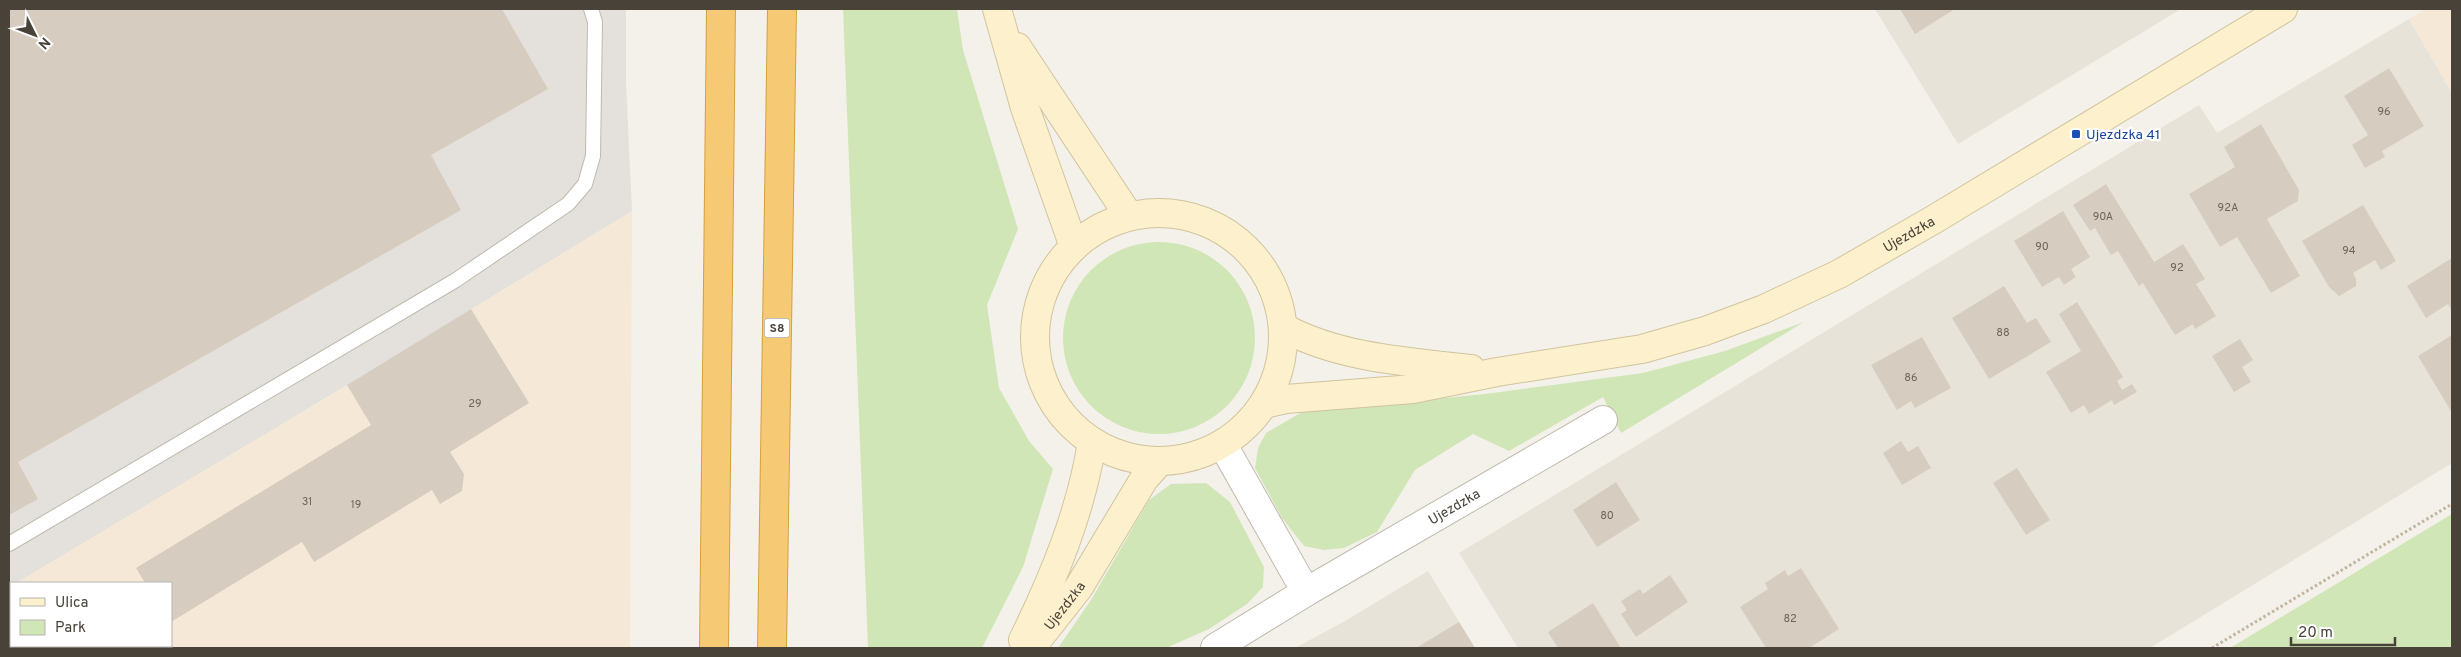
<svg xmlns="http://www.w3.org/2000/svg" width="2461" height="657" font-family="Overpass,sans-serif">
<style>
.residential{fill:#e8e3d9}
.commercial{fill:#f5e8d7}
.industrial{fill:#e4e0dc}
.green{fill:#d1e6b6}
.building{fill:#d6cdc0}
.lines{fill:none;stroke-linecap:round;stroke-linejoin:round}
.lane-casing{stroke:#c0b9ad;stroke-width:16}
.street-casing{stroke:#c0b9ad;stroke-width:30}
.secondary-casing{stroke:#d1c49d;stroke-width:30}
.highway-casing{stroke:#d69f43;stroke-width:30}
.path{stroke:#c1b59f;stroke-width:3;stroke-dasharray:2.5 2.5;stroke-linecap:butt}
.lane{stroke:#fff;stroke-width:14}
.street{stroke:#fff;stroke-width:28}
.secondary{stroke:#fcf0cd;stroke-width:28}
.highway{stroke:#f6ca74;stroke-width:28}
.transit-dot{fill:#1a4fb4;stroke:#fff;stroke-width:2}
.labels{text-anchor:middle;stroke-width:4.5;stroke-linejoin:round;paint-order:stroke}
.number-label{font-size:11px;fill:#6c655b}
.shield{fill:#fff;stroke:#7f7b74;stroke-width:1}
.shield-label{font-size:12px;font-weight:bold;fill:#484239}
.transit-label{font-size:14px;fill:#164399;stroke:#fff;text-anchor:start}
.street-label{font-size:14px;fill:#484239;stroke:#fff}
</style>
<rect width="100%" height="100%" fill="#f4f1eb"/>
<g class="residential">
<polygon points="1875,9 2181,9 1958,144"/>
<polygon points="2409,19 2452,93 2452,463 2150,648 1518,648 1459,553 2199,105 2217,133"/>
<polygon points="1428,571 1475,648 1295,648 1345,621"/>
</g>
<g class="commercial">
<polygon points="2426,9 2452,9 2452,93 2409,19"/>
<polygon points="632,211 630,648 54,648 53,646 171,646 171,583 15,582 347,385"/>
</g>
<polygon class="industrial" points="9,9 626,9 626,82 632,211 347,385 16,583 11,583 11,646 53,646 54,648 9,648"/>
<g class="green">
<polygon points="843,9 957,9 963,50 1018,229 987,305 999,388 1029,441 1053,469 1023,567 982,648 868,648"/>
<circle cx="1159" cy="338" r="96"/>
<polygon points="1804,322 1621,433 1603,397 1509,451 1473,434 1415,470 1377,532 1344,548 1324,550 1304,546 1282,518 1255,468 1258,448 1266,433 1302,412 1485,394 1643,373 1725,351"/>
<polygon points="1206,483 1230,502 1264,567 1263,587 1247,604 1209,629 1166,648 1058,648 1091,600 1149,500 1171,484"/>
<polygon points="2452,514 2452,648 2230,648"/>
</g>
<g class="building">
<polygon points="9,9 502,9 548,89 431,155 461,210 18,462 38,499 9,515"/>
<polygon points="1900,9 1955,9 1915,34"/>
<polygon points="2389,68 2424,126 2382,151 2385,157 2365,168 2352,145 2368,135 2344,96"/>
<polygon points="2261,124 2299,190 2298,201 2267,219 2300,276 2271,293 2237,237 2220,247 2189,194 2235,167 2224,147"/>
<polygon points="2106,184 2154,262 2183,244 2205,279 2196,284 2216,316 2195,329 2193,324 2175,335 2143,283 2139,286 2118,251 2111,255 2095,228 2090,231 2073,205"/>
<polygon points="2363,205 2396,261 2381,270 2375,260 2353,273 2356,279 2356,286 2339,296 2329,287 2302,241"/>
<polygon points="2063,211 2090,257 2071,269 2076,277 2064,285 2059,277 2042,287 2014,241"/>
<polygon points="2452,258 2452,311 2448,304 2426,318 2407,286"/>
<polygon points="2004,286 2027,323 2036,318 2051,342 1989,379 1952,318"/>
<polygon points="2077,302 2123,377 2117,381 2122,390 2132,384 2137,392 2114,405 2112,400 2089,414 2084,405 2071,413 2046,372 2081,351 2059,314"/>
<polygon points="471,309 529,403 450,452 464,474 462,491 440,504 432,490 314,562 302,542 171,622 171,583 145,583 136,568 371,425 347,385"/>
<polygon points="2452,335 2452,413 2418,356"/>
<polygon points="1922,337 1951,388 1915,408 1911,401 1897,410 1871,365"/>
<polygon points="2240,339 2253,360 2242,367 2251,382 2234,392 2212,356"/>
<polygon points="1901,441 1908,452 1918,446 1931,468 1902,485 1883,453"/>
<polygon points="2017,468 2050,520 2026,535 1993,483"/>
<polygon points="1616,482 1640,520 1597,547 1573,510"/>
<polygon points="1801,568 1839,629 1809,648 1766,648 1740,607 1768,589 1765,583 1785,570 1788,576"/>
<polygon points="1670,575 1688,602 1636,637 1621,614 1627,610 1621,601 1640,589 1643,594"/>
<polygon points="1593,603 1621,648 1558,648 1548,632"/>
<polygon points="1459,622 1475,648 1416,648"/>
</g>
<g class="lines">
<defs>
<polyline id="lane" points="9,544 456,280 568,204 585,184 593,156 595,22 591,9"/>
<g id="street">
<path id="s1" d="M 1306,592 L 1603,420"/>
<polyline points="1215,648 1306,592 1223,445"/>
</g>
<g id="secondary">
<polyline points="997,9 1025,108 1074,247"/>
<polyline points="1017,47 1129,216"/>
<circle cx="1159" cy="337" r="124"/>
<path d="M 1284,328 C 1340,358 1408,362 1471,369"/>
<path id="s2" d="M 1264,404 L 1286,399 L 1413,389 L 1497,372 L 1642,349 L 1705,331 L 1764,309 L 1839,274 L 1933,220 L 2283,9"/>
<path d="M 1023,640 C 1054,577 1081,512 1092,442"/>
<path id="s3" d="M 1031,648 L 1079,587 L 1144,479 L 1160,461"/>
</g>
<g id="highway">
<polyline points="714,648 721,9"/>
<polyline points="772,648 782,9"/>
</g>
</defs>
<use href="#lane" class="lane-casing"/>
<use href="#street" class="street-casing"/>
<use href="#secondary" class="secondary-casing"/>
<use href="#highway" class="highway-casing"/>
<polyline class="path" points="2212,648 2452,504"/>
<use href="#lane" class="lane"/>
<use href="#street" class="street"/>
<use href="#secondary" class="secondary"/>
<use href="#highway" class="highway"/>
</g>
<rect class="transit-dot" x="2071" y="129" width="10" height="10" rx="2.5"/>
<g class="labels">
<g class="number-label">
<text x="2384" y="115">96</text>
<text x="2228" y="211">92A</text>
<text x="2103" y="220">90A</text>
<text x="2042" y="250">90</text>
<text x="2349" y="254">94</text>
<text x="2177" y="271">92</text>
<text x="2003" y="336">88</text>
<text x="1911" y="381">86</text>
<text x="475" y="407">29</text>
<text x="307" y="505">31</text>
<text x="356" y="508">19</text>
<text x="1607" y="519">80</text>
<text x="1790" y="622">82</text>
</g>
<rect class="shield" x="764.5" y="318.5" width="25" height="19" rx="4"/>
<g class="shield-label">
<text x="777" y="332">S8</text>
</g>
<g class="transit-label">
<text x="2086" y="139">Ujezdzka 41</text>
</g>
<g class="street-label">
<text dy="5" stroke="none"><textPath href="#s2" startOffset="674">Ujezdzka</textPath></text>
<text dy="5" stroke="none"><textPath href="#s1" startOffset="171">Ujezdzka</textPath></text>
<text dy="5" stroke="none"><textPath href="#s3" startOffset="54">Ujezdzka</textPath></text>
</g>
</g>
<rect width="2461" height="657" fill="none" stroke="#484239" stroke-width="20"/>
<rect x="10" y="582" width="162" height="65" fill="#ffffff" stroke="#b6b3b0"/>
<rect x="20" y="598" width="25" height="8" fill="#fcf0cd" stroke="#b6b3b0"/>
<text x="55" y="607" font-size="15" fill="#484239">Ulica</text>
<rect x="20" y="620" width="25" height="15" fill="#d1e6b6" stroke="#b6b3b0"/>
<text x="55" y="632" font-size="15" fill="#484239">Park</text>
<g transform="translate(35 35) rotate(132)" stroke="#ffffff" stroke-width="4" paint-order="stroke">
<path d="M0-4L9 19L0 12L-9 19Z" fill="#484239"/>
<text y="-8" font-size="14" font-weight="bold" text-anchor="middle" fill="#484239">N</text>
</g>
<path d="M2291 637v8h104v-8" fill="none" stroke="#484239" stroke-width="2.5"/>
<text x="2298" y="637" font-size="15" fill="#484239" stroke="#ffffff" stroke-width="4" paint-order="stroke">20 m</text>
</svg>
